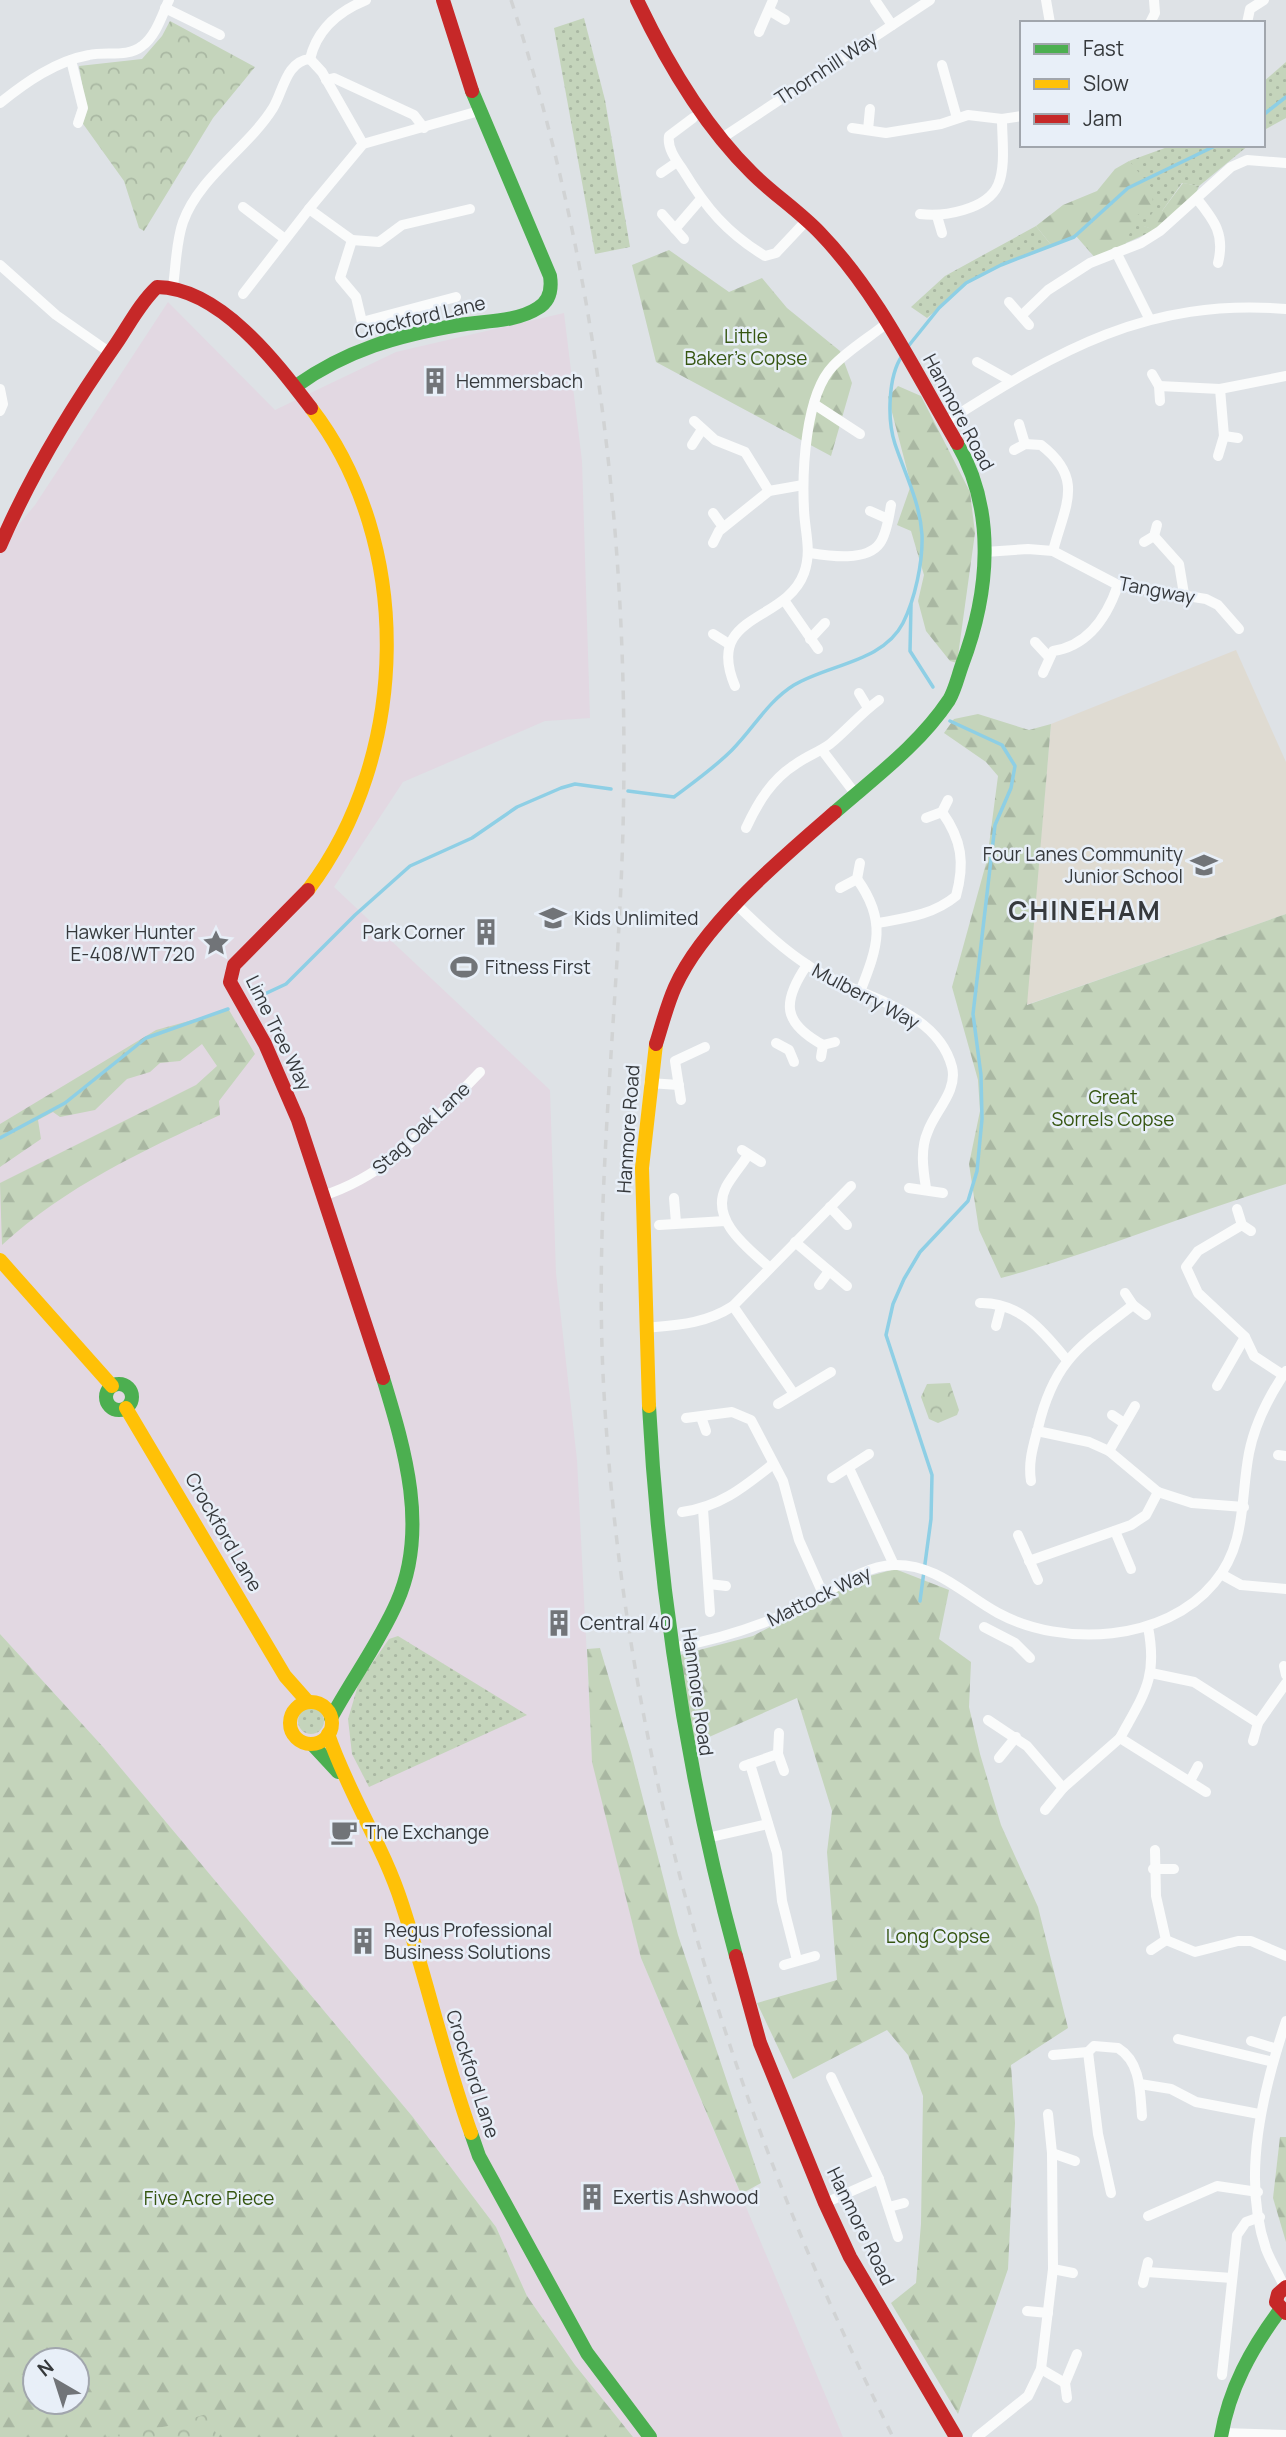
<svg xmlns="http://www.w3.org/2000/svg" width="1286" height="2437" font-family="Manrope,sans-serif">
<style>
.commercial{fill:#e2d8e2}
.education{fill:#dfdbd2}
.grass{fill:url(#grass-dots)}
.forest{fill:url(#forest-firs);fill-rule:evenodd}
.park{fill:url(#park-crowns)}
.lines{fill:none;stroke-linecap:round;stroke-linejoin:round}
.stream{stroke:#8ecfe5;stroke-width:3.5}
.street{stroke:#fafbfb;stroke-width:10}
.fast{stroke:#4caf50;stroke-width:14}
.slow{stroke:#ffc107;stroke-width:14}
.jam{stroke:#c62828;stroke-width:14}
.rail{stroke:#d1d3d4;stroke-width:3.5;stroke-dasharray:9 9;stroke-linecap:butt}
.labels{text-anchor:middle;stroke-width:5;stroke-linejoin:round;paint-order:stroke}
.street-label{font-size:19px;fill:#36393c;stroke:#e8eff8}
.park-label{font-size:19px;fill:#365611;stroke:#e8eff8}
.poi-label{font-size:19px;fill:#36393c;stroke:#e8eff8;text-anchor:start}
.district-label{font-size:26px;font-weight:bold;letter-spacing:2px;fill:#36393c;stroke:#e8eff8}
</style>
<defs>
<pattern id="grass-dots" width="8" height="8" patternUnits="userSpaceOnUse" patternTransform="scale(1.75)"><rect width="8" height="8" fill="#c4d4bb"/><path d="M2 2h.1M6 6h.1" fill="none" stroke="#a9b7a2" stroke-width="1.8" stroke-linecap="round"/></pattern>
<pattern id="forest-firs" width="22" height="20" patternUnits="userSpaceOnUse" patternTransform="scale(1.75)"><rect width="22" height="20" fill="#c4d4bb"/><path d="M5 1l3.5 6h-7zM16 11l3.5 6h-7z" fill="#a9b7a2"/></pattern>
<pattern id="park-crowns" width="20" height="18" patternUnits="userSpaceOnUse" patternTransform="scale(1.75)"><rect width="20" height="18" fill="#c4d4bb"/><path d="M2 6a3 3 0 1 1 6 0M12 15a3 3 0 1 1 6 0" fill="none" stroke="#a9b7a2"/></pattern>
</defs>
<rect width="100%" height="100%" fill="#dee2e6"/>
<polygon class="commercial" points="168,302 275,410 396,352 564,313 582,461 590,718 545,721 403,782 334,887 550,1090 556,1273 577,1460 592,1758 641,1958 843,2437 633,2437 575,2365 527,2296 496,2227 412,2116 104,1748 0,1634 0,547 35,505"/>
<polygon class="education" points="1236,650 1286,762 1286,914 1026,1005 1051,724"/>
<g class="grass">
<polygon points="584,18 605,100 630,247 595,254 554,28"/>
<polygon points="1286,62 1286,118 1266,129 1263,127 1263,82"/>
<polygon points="1173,145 1249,145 1199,186 1182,183 1162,211 1144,226 1155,230 1126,243 1139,175 1129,161"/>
<polygon points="1036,226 1052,246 1001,265 973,279 927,318 911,307 945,276"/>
<polygon points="398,1636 527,1715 369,1787 352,1754 348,1719 359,1682 389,1639"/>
<circle cx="311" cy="1721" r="13"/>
</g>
<g class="forest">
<polygon points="1129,161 1152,188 1153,205 1136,216 1125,246 1097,260 1076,236 1052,246 1036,226 1063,205 1097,191 1115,169"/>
<polygon points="1183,183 1199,186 1195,196 1155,230 1143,226 1156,208 1162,211"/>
<polygon points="669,250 729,292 762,278 787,308 840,351 852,383 831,456 656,362 632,265"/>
<polygon points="898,386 921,396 970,492 975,533 957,663 950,661 926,631 918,601 924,575 911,531 897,525 911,485 888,397"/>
<path d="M 978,714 L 1029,730 L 1051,724 L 1027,1005 L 1286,914 L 1286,1184 C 1190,1213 1098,1252 1001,1278 L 979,1230 L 969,1164 L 980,1111 L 978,1080 L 952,987 L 987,860 L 998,776 L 986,762 L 944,733 L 954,719 Z"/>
<path d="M 229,1010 L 255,1054 L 219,1101 L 220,1115 C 142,1151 65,1187 2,1245 L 0,1183 L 196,1085 L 217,1066 L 202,1044 L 180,1061 L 160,1063 L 150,1072 L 127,1079 L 95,1110 L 60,1117 L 53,1112 L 38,1120 L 41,1139 L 0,1167 L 0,1124 L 156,1030 Z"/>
<polygon points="895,1569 949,1590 939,1639 971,1662 969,1707 980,1754 1001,1825 1038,1907 1068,2028 1011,2065 1015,2123 1008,2269 958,2414 891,2303 916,2283 921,2224 923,2096 908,2055 887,2030 793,2079 757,2003 837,1980 827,1852 832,1811 797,1698 691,1745 680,1655 753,1636 859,1579"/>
<path d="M 0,1634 L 104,1748 L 412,2116 L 496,2227 L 527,2296 L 575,2365 L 633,2437 L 0,2437 ZM 35,2360 L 77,2360 L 77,2402 L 35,2402 Z"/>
<polygon points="600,1648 631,1752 678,1935 761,2183 741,2194 641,1958 592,1762 587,1649"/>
<polygon points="1280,2137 1286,2137 1286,2242 1273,2198"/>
</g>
<g class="park">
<polygon points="170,21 255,67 213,118 144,231 139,228 124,181 81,121 86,108 79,66 142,59 162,36"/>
<polygon points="950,1383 959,1410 957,1415 938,1423 929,1419 921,1397 927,1384"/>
<polygon points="206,2414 218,2437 105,2437 168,2426"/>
</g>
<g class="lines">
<g class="stream">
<polyline points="1263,115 1286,97"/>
<polyline points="906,349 939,308 966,283 1001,265 1074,237 1128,188 1217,145"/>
<polyline points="911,605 910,651 933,687"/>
<path d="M 628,791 L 674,797 C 694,782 714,768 732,750 C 753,729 768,701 794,685 C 829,664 883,662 903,623 C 915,599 923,562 922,535 C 920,502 905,474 895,444 C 887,420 888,376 902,356"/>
<polyline points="254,999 286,984 355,915 410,866 472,838 517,807 561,788 575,784 611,789"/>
<polyline points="0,1138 65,1103 146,1038 228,1009"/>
<polyline points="920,1601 931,1519 932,1475 886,1335 893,1304 904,1279 920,1252 968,1201 977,1171 982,1119 981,1075 973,1014 995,825 1011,788 1015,766 1002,745 950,721"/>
</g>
<g class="street">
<polyline points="875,0 892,25"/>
<polyline points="1046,0 1050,23"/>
<polyline points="165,8 220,35"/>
<polyline points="770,11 785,20"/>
<polyline points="1150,23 1155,13 1154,0"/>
<polyline points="1247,23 1250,9 1264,0"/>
<polyline points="759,32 773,0"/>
<polyline points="310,59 322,72 363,144"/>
<path d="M 310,59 C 317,29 339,11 366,0"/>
<polyline points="71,60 83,108 78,123"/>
<polyline points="942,65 957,118"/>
<polyline points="326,80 334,78 414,115 424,128"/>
<path d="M 0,103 C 26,82 56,61 89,55 C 106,51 127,58 142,46 C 156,36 162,15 169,0"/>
<path d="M 693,118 L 669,136 C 667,148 676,160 683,170 C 706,208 727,233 765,256 L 776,253 L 807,220"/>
<polyline points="852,128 886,133 941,124 968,115 1002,119 1022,116"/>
<polyline points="868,130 870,109"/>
<polyline points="722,138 930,0"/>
<polyline points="661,173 677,162"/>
<path d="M 1197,199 C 1215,221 1225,235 1218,263"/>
<polyline points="243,207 285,239"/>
<polyline points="309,209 352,240"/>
<polyline points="662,214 684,239"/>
<path d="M 920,214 C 943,217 987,210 998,185 C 1006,167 1002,139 1002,119"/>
<polyline points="937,216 942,233"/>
<polyline points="675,229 700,200"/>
<polyline points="352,240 340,278 356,297 362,322 456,297"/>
<polyline points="352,240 379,242 402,225 470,209"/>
<polyline points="1116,252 1149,318"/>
<polyline points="0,265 56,315 109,352"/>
<path d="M 173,286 C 176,266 176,242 183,222 C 199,177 248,148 273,108 C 283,92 286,61 310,59"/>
<polyline points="243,294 309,209 363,144 479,111"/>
<polyline points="1009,302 1029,325"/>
<polyline points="1022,315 1048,290 1090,263 1141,243 1160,231 1231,167 1247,160 1286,163"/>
<polyline points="977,362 1011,381"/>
<polyline points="1152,374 1159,386 1160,401"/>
<polyline points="1159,386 1220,389 1286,376"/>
<polyline points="0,389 3,404 0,411"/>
<polyline points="814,404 860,434"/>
<polyline points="694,421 715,440 745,452 769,491"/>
<path d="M 946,422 C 1059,350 1147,298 1286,309"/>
<polyline points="1019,424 1025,444"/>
<polyline points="1224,436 1238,438"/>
<polyline points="692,445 701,431"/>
<path d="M 1014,450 L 1025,444 L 1041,445 C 1085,479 1065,505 1053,551"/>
<polyline points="1218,456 1224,436 1220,389"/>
<polyline points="870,511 888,519"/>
<polyline points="713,513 723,527"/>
<polyline points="1154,536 1179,564 1184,594"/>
<polyline points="1144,542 1154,536 1157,525"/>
<polyline points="713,543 719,531 769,491 803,485"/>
<polyline points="985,552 1028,549 1053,551 1118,585 1206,599 1218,605 1239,629"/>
<path d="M 810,553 C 829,556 867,562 880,543 C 887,533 889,516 891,505"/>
<polyline points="784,600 818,649"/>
<polyline points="713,634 729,644"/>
<polyline points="810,639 825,623"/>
<polyline points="1035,642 1048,656"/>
<path d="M 1043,673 L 1053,651 C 1088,646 1107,617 1118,585"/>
<path d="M 735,686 C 704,613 786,623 804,573 C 812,551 805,533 804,510 C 802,472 805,395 833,366 C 848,350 870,337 887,323"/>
<polyline points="859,693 868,708"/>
<polyline points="822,750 857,796"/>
<polyline points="926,818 942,812 948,800"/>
<path d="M 746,828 C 758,802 772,779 796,764 C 807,756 819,752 830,744 C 847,730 861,713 879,700"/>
<path d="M 857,879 C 888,922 877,948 860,992"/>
<polyline points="840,888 857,879 860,863"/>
<path d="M 736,904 C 759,926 782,949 809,966 C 854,997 936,1006 952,1067 C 958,1091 935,1111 928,1131 C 920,1149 923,1169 926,1188"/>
<path d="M 878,923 C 906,918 933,915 956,896 C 965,863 962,840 942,812"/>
<path d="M 807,965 C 781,1003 783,1023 823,1045"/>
<polyline points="776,1043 789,1050 794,1062"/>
<polyline points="821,1057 823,1045 835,1042"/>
<polyline points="649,1083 679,1085"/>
<polyline points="681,1100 675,1061 705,1047"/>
<polyline points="742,1150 761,1162"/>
<path d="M 748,1155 C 741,1166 732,1176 726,1187 C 709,1220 749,1249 770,1268"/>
<polyline points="909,1188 943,1193"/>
<path d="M 322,1196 C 392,1174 430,1123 480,1072"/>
<polyline points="674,1198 676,1223"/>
<polyline points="830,1207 847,1225"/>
<polyline points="1237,1209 1242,1225 1251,1231"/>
<polyline points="659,1225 725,1221"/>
<polyline points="1242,1225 1198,1251 1186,1267 1198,1293 1245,1337 1254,1356 1283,1375"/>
<polyline points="795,1242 847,1286"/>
<polyline points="819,1285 829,1271"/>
<polyline points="1125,1293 1133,1305 1146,1315"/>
<path d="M 980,1303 C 1020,1302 1043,1331 1066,1359"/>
<polyline points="733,1306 794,1394"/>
<polyline points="996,1326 1001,1307"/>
<path d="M 645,1328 C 678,1325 705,1324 733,1306 L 851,1186"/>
<polyline points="1217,1386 1245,1337"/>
<polyline points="778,1404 831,1372"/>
<polyline points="1112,1415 1124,1423"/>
<polyline points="701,1417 706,1431"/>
<polyline points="686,1418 732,1412 751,1420 783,1481 799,1540 824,1596"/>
<polyline points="1037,1431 1089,1442 1109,1451 1158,1492 1192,1503 1244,1507"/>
<polyline points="1109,1451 1135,1406"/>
<polyline points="1278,1455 1286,1456"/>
<polyline points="849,1468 894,1565"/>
<polyline points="832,1478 869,1454"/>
<path d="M 1031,1481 C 1028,1462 1033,1447 1038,1428 C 1054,1360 1080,1346 1133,1305"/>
<polyline points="703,1509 710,1612"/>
<path d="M 682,1512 C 720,1507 744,1487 773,1464"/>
<polyline points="1115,1531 1131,1569"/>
<polyline points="1018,1535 1038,1580"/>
<polyline points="1029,1561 1131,1525 1146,1515 1158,1492"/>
<polyline points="1221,1574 1241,1585 1286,1589"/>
<polyline points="709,1584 726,1586"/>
<polyline points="984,1627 1015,1643 1030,1658"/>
<path d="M 1148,1627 C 1158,1678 1144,1694 1120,1738 L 1206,1792"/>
<path d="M 672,1648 C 717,1640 758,1627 799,1608 C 829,1594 859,1566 894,1565 C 937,1564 963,1594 998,1613 C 1063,1648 1165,1642 1214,1583 C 1247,1544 1240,1500 1249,1453 C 1255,1423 1269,1396 1286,1371"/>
<polyline points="1284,1666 1286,1675"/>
<polyline points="1151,1673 1194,1682 1258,1723"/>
<polyline points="988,1720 1027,1746 1063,1788"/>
<polyline points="779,1733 778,1754 784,1771"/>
<polyline points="1253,1741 1258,1723 1286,1683"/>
<polyline points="999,1758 1016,1737"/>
<polyline points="750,1764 777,1853 782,1901 797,1960"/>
<polyline points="744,1766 778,1754"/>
<polyline points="1190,1781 1198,1766"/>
<polyline points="1045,1810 1063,1788 1120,1738"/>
<polyline points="707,1838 768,1824"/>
<polyline points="1155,1850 1156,1896 1166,1940 1195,1952 1238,1941 1251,1941 1286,1956"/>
<polyline points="1153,1869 1174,1869"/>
<polyline points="1151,1950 1166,1940"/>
<polyline points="784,1965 815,1956"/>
<polyline points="1178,2039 1273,2062"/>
<polyline points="1251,2041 1277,2049"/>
<polyline points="1053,2055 1088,2052"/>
<polyline points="831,2077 879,2179 898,2237"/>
<polyline points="1140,2084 1171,2089 1196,2102 1259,2114"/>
<polyline points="1052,2153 1075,2161"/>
<path d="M 1111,2193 L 1098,2134 L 1088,2052 L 1094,2046 L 1118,2048 C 1141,2062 1140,2092 1142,2116"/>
<polyline points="825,2203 879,2179"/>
<polyline points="889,2207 904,2203"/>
<polyline points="1148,2216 1217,2186 1258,2192"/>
<polyline points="1053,2269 1073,2273"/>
<polyline points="1147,2272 1232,2278"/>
<polyline points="1143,2283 1148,2262"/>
<path d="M 1285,2288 C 1279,2275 1271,2262 1266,2249 C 1241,2177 1263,2090 1286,2021"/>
<polyline points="1027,2311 1048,2313"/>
<polyline points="1041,2369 1065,2383"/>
<polyline points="1222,2375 1237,2235 1246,2222 1260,2217"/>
<polyline points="1067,2398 1065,2383 1077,2354"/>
<polyline points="1221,2433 1286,2435"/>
<polyline points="977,2437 1028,2396 1041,2369 1053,2269 1052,2153 1048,2114"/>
</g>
<g class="fast">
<path d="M 296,386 C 346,350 399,335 459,325 C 483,321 517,322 538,308 C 550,301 552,289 550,276 L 472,91"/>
<path d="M 835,812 C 875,777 919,745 949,700 C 955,690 958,676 962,665 C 989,594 997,511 957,443"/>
<circle cx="119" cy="1397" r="13"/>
<path d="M 649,1406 C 659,1592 687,1776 736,1956"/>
<path d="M 331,1718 C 352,1679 379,1643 397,1602 C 429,1530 405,1450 383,1378"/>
<polyline points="312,1744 338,1772"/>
<polyline points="471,2133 479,2156 587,2353 650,2437"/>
<path d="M 1221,2437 C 1229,2389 1251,2349 1280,2310"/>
</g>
<g class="slow">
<path d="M 308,890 C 410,756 415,543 311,408"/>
<polyline points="0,1260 112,1386"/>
<polyline points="649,1406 642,1168 656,1044"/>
<polyline points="126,1408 285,1676 308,1702"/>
<circle cx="311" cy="1723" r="21"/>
<path d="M 328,1734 C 348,1793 383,1845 402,1904 C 427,1980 444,2058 471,2133"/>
</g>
<g class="jam">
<polyline points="443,0 472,91"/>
<path d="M 637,0 C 666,61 703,125 752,173 C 773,194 799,211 820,233 C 878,293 915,372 957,443"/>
<path d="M 0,546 C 31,474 71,408 116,344 C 129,325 140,303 157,287 C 220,288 276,362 311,408"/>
<polyline points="308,890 234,965 230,982 265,1044 298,1120 383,1378"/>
<path d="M 656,1044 C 662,1025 667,1005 675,987 C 703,924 783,857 835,812"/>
<polyline points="736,1956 760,2043 825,2203 850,2257 956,2437"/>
<polyline points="1286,2287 1278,2294 1276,2302 1286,2313"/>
</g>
<path class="rail" d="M 511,0 C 598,265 630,551 623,829 C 618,1018 593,1204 604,1393 C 625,1763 728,2107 893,2437"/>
</g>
<defs>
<symbol id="building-bare" viewBox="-9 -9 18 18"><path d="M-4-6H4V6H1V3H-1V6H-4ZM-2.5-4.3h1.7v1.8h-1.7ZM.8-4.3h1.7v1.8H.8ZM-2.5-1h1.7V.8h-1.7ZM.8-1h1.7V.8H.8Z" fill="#717478" stroke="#e8eff8" stroke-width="2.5" paint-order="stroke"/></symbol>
<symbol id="school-bare" viewBox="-9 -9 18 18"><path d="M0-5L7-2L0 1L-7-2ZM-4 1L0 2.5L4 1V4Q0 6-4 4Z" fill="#717478" stroke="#e8eff8" stroke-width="2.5" paint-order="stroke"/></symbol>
<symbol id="sight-bare" viewBox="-9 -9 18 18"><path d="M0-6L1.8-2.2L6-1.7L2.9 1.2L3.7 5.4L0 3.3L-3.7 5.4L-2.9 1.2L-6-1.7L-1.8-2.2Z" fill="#717478" stroke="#e8eff8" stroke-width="2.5" paint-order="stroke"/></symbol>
<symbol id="stadium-bare" viewBox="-9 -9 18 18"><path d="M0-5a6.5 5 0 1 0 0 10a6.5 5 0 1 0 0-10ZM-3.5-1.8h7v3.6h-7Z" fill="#717478" stroke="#e8eff8" stroke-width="2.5" paint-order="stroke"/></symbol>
<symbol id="cafe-bare" viewBox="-9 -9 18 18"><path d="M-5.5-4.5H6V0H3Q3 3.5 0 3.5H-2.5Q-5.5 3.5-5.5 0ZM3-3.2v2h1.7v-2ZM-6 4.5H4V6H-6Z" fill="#717478" stroke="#e8eff8" stroke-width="2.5" paint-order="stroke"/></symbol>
</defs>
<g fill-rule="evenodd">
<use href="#building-bare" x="416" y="362" width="38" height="38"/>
<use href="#school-bare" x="1185" y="846" width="38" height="38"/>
<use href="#school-bare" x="534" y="899" width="38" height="38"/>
<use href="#building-bare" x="467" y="913" width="38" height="38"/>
<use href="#sight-bare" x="197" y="924" width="38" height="38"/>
<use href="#stadium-bare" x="445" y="948" width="38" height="38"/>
<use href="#building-bare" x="540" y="1604" width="38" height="38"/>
<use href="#cafe-bare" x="325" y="1813" width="38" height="38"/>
<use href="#building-bare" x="344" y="1922" width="38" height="38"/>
<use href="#building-bare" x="573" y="2178" width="38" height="38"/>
</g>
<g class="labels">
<g class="street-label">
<text transform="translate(826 68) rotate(-33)" y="7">Thornhill Way</text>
<text transform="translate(420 317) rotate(-13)" y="7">Crockford Lane</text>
<text transform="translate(959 412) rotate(62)" y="7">Hanmore Road</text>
<text transform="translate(1157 590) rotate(11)" y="7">Tangway</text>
<text transform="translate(866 996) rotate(28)" y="7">Mulberry Way</text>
<text transform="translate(279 1033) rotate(64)" y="7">Lime Tree Way</text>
<text transform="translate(421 1128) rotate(-43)" y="7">Stag Oak Lane</text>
<text transform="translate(628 1129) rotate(-86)" y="7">Hanmore Road</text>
<text transform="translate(224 1532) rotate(60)" y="7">Crockford Lane</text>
<text transform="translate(819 1596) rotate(-26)" y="7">Mattock Way</text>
<text transform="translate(698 1692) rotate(82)" y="7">Hanmore Road</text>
<text transform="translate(473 2074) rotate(72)" y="7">Crockford Lane</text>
<text transform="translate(861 2226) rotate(64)" y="7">Hanmore Road</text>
</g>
<g class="park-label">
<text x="746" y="343">Little<tspan x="746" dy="22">Baker's Copse</tspan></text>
<text x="1113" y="1104">Great<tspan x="1113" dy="22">Sorrels Copse</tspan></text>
<text x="938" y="1943">Long Copse</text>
<text x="209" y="2205">Five Acre Piece</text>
</g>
<g class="poi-label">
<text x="456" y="388">Hemmersbach</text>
<text x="1183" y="861" text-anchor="end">Four Lanes Community<tspan x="1183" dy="22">Junior School</tspan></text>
<text x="574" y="925">Kids Unlimited</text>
<text x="195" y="939" text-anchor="end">Hawker Hunter<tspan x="195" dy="22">E-408/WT 720</tspan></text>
<text x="465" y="939" text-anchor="end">Park Corner</text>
<text x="485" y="974">Fitness First</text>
<text x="580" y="1630">Central 40</text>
<text x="365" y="1839">The Exchange</text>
<text x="384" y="1937">Regus Professional<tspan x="384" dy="22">Business Solutions</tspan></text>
<text x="613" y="2204">Exertis Ashwood</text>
</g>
<g class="district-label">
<text x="1085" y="920">CHINEHAM</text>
</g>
</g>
<rect x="1020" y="21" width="245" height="126" fill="#e8eff8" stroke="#a1a6ad" stroke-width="2"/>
<rect x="1034" y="44" width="35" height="10" fill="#4caf50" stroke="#a1a6ad" stroke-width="2"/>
<text x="1083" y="56" font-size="21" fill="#36393c">Fast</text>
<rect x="1034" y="79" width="35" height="10" fill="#ffc107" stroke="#a1a6ad" stroke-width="2"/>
<text x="1083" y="91" font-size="21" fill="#36393c">Slow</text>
<rect x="1034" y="114" width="35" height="10" fill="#c62828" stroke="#a1a6ad" stroke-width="2"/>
<text x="1083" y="126" font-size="21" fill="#36393c">Jam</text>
<g transform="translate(56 2381) rotate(321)"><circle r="33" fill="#e8eff8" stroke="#a1a6ad" stroke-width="2"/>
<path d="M0-5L12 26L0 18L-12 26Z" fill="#717478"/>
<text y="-10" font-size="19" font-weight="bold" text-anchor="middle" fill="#36393c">N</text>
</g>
</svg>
